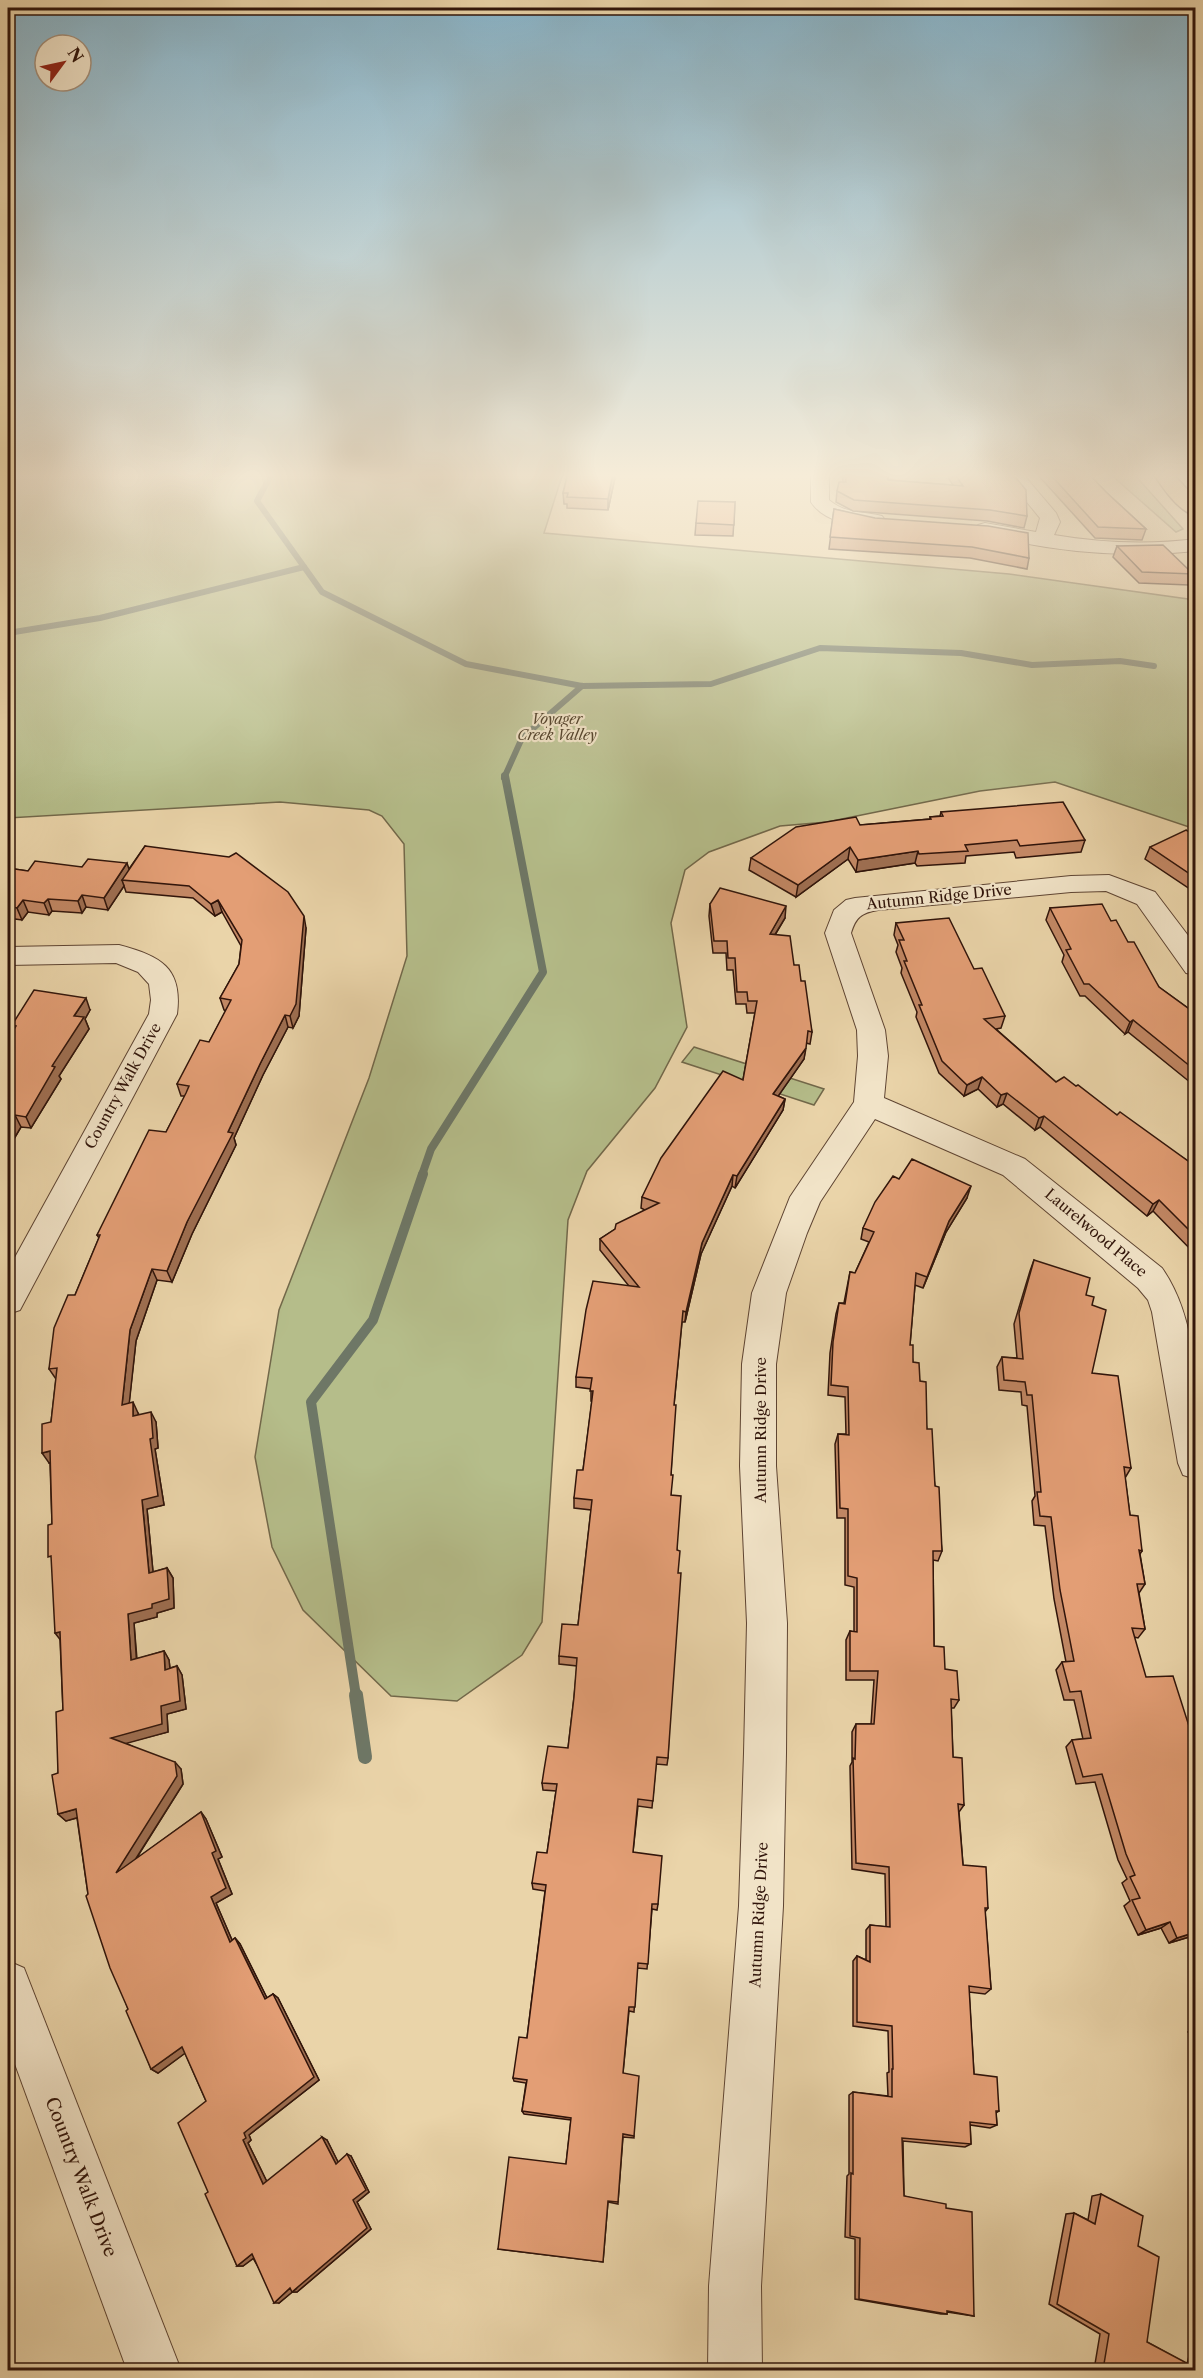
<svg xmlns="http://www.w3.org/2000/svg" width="1203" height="2378" font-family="'Libre Caslon Text',serif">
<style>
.green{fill:#b5bd8a;stroke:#72684a;stroke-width:1.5}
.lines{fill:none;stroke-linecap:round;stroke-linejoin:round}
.stream-far3{stroke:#6e7766;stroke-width:6}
.stream-far2{stroke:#6e7766;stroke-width:8}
.stream-far1{stroke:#6e7766;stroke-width:10}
.stream{stroke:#6e7766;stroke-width:14}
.minor-casing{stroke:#5e4432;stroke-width:2}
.major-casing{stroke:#30140a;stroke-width:3}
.minor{fill:#f1e3c7;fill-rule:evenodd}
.major{fill:#e5ba74;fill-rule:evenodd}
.wall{fill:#c38865;stroke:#30140a;stroke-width:1.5}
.shaded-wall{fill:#9f6f52;stroke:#30140a;stroke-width:1.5}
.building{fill:#e39e75;stroke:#30140a;stroke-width:1.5}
.labels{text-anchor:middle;stroke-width:4.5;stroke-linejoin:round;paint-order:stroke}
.far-park-label{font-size:14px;font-style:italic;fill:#584730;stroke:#f1e3c7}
.street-label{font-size:15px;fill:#30140a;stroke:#f1e3c7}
.near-street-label{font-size:18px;fill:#30140a;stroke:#f1e3c7}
</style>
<rect width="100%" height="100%" fill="#ead4a9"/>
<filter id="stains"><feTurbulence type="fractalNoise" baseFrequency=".00333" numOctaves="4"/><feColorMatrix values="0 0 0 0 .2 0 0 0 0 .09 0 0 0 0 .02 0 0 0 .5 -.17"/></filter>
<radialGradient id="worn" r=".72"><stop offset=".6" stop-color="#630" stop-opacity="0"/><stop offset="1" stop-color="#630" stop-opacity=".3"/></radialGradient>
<g class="green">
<polygon points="8,473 563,473 544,533 1009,574 1195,600 1195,829 1055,782 980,791 827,822 780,826 709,852 685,870 671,923 687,1027 655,1088 587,1171 568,1220 542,1622 522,1655 457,1701 391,1696 303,1610 272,1547 255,1457 279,1310 369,1078 407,956 404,844 382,816 369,810 280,802 8,818"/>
<polygon points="1109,473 1133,473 1183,529 1176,532"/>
<polygon points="694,1047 824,1089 814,1105 682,1062"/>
</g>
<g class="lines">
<g class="stream-far3">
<polyline points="272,473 257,501 322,592 466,664 582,686 711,684 820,648 961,653 1032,665 1120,661 1154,666"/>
<polyline points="8,633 100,618 304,567"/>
<polyline points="504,778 522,738 582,686"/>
</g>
<polyline class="stream-far2" points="422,1175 431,1149 543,972 505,776"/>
<polyline class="stream-far1" points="356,1696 311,1402 373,1320 423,1174"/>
<polyline class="stream" points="356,1695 365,1757"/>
<defs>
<g id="minor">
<path d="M 811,473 L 829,473 L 829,500 C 845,514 863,511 882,516 L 885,520 L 882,524 C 859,530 824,522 811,502 Z"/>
<path d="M 1003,473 L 1022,473 L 1056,513 L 1060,522 L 1054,535 C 1101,543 1148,545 1196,539 L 1196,551 C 1124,559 1048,551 978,533 L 975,529 L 978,525 L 985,523 L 1036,532 L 1040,518 Z"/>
<path d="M 1109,875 L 1155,892 L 1196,946 L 1196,975 L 1186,973 L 1137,904 L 1106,891 L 1071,892 L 878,910 C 861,913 856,917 851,933 L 885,1030 L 888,1056 L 884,1098 L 1025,1159 L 1162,1268 C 1203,1327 1196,1409 1196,1479 L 1183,1475 L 1178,1463 L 1152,1312 L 1148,1300 L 1138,1288 L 1003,1175 L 875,1119 L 820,1202 L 807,1233 L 786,1293 L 776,1364 L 776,1466 L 787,1623 L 786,1753 L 783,1906 L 761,2286 L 762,2370 L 708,2370 L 709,2286 L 739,1906 L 744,1753 L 747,1623 L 740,1466 L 742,1364 L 752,1293 L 790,1197 L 854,1102 L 858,1056 L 857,1030 L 825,933 L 834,910 L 846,900 L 855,898 L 1071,876 Z"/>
<path d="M 119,945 C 160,956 183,967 177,1014 L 20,1310 L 8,1314 L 8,1270 L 149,1014 L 151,1000 L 149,984 L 138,972 L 116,963 L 8,965 L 8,947 Z"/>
<polygon points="8,1961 24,1968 181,2370 127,2370 8,2045"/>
</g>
<path id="major" d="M 1153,473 L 1172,473 L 1196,499 L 1196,516 C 1178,511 1163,488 1153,473 Z"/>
</defs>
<use href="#minor" class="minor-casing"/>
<use href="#major" class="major-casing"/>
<use href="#minor" class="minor"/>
<use href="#major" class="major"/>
</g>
<g class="wall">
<polygon points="568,473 616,473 608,510 567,508 567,504 564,504 563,493"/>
<polygon points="842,473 887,473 888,480 953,485 949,479 949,477 947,473 1012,473 1027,516 1024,528 987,521 853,511 836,502 837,491 843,482"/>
<polygon points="1036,473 1088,473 1106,492 1146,529 1142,540 1095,538"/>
<polygon points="735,502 733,536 695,535 696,523"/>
<polygon points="834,509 1029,558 1027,569 970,558 829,549"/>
<polygon points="1117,546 1193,574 1189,585 1139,583 1113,557"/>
<polygon points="941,812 1085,840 1081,852 1016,858 1014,852 966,856 965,863 917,866 915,863 856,872 848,859 796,897 749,870 751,858 860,825 930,819 930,817 940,816"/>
<polygon points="1196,832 1196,893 1145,859 1150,847"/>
<polygon points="145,846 306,928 299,1016 293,1028 288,1027 263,1075 234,1138 236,1145 192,1234 172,1282 157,1280 136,1341 129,1403 138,1413 138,1414 156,1422 158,1448 155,1449 164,1505 147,1509 153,1572 167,1568 173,1578 174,1608 157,1613 157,1617 134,1623 137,1659 164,1651 169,1660 170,1668 177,1666 182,1675 186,1709 167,1714 168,1732 125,1743 181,1769 183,1784 136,1859 201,1812 206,1819 222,1857 218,1859 232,1894 216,1903 232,1940 235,1938 240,1944 267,1998 273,1994 278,1998 319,2080 249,2135 251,2140 248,2143 267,2182 327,2140 338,2162 351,2156 369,2192 357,2202 371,2229 297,2292 292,2292 279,2303 253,2258 243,2266 237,2266 208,2192 206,2101 185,2053 158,2073 151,2069 128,2009 88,1894 77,1818 66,1821 58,1814 58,1773 63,1710 60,1639 52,1524 50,1463 49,1463 51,1422 56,1379 49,1369 75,1295 99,1238 97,1235 166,1132 185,1096 181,1096 177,1084 209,1042 226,1011 224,1010 220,998 239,964 241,946 222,912 215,916 193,898 126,892 124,886 108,910 86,907 82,913 52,911 49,915 28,912 22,920 8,918 8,868 28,871 82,867 129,869"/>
<polygon points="710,904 785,918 775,935 794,965 801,981 812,1032 810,1044 806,1043 804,1059 778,1096 785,1099 783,1110 735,1188 732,1186 701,1254 685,1322 682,1322 674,1405 671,1475 671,1495 677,1550 668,1758 667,1765 656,1764 652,1808 638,1806 633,1852 658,1904 657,1910 652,1909 647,1969 637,1968 634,2012 629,2011 623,2073 634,2136 634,2138 623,2137 618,2202 618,2204 608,2202 603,2262 498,2249 566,2164 571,2120 524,2114 522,2111 526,2083 514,2081 513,2078 527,2038 545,1891 533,1889 532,1883 547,1853 556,1791 543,1790 542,1783 568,1748 574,1697 577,1666 559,1664 559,1656 578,1625 591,1510 574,1508 574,1498 583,1470 592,1401 591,1401 591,1389 576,1387 576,1377 629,1286 600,1250 600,1239 645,1210 641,1208 642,1197 743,1080 755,1013 747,1013 746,1004 736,1004 733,970 727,970 726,953 713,953 709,916"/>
<polygon points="1050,908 1111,921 1159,987 1196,1014 1196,1087 1128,1032 1125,1034 1085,996 1080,996 1062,962 1064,955 1046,920"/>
<polygon points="896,923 974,969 1005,1016 1001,1028 996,1029 1056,1082 1117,1115 1191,1163 1196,1160 1196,1255 1153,1211 1147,1216 1040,1127 1035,1130 1003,1104 997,1107 978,1089 964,1096 939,1073 916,1017 917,1012 901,973 902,968 896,952 898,945 894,935"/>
<polygon points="90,1010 85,1019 89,1029 59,1076 61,1079 31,1128 21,1127 8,1149 14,1029 12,1025"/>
<polygon points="899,1179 967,1198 946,1232 923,1288 915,1285 910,1345 913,1362 920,1381 935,1486 942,1551 938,1561 933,1560 934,1646 959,1700 954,1708 951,1708 953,1757 964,1805 959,1812 963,1865 988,1908 985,1912 991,1989 985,1994 969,1992 974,2074 999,2111 996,2113 997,2125 990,2128 970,2125 971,2144 965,2147 903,2141 904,2196 946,2208 974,2316 947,2312 947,2314 941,2314 855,2299 855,2239 845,2237 847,2176 849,2174 849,2095 853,2092 888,2096 887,2073 889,2072 888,2031 853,2026 853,1961 857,1956 866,1960 866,1930 870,1925 886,1927 885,1874 852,1869 850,1766 852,1762 852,1732 856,1724 871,1724 874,1680 846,1680 846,1640 850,1631 854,1632 854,1587 845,1585 845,1518 837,1518 835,1444 838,1434 846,1434 845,1397 828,1395 830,1353 836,1314 839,1303 844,1303 850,1272 855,1273 869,1242 861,1239 863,1228"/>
<polygon points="1034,1260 1086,1295 1092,1305 1092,1373 1131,1468 1125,1478 1130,1515 1142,1551 1140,1554 1145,1584 1139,1593 1145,1629 1138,1638 1134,1637 1196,1935 1169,1943 1161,1928 1138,1935 1124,1906 1130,1901 1122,1883 1127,1879 1118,1860 1095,1782 1076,1784 1066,1747 1072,1740 1083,1739 1074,1700 1064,1700 1056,1670 1062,1662 1066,1662 1054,1599 1045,1526 1034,1525 1032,1501 1035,1496 1027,1406 1022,1405 1021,1392 999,1390 997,1367 1002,1357 1017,1358 1014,1324 1030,1271"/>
<polygon points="1196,2027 1196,2042 1188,2032"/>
<polygon points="1101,2194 1138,2246 1147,2342 1187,2364 1196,2327 1196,2370 1094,2370 1100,2334 1049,2304 1066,2214 1074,2213 1088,2220 1092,2196"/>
</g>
<g class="shaded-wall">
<polygon points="613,473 616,473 608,510 608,499"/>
<polygon points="850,847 848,859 796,897 798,885"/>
<polygon points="918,851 915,863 856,872 858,860"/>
<polygon points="127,863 131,875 122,880 124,886 108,910 104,898"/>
<polygon points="82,895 86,907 82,913 78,901"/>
<polygon points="48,899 52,911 49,915 44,903"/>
<polygon points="23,900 28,912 22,920 17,908"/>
<polygon points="218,900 222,912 215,916 211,904"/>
<polygon points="786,906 785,918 768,946 770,934"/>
<polygon points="304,916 306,928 299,1016 293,1028 290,1016"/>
<polygon points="86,998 90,1010 85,1019 89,1029 59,1076 61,1079 31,1128 26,1117 52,1066 74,1016"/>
<polygon points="285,1015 288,1027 263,1075 234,1138 236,1145 192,1234 172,1282 167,1271 187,1222 228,1132 260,1064"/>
<polygon points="1133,1020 1128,1032 1125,1034 1130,1022"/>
<polygon points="806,1048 804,1059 772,1105 773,1094"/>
<polygon points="982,1077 978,1089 964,1096 967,1085"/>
<polygon points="1007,1093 1003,1104 997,1107 1001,1095"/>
<polygon points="785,1099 783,1110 735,1188 737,1176"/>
<polygon points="15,1115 21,1127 8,1149 8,1128"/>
<polygon points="1044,1116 1040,1127 1035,1130 1039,1118"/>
<polygon points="733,1175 732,1186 701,1254 685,1322 686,1312 702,1243"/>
<polygon points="971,1186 967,1198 946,1232 923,1288 927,1277 949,1221"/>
<polygon points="1159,1200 1153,1211 1147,1216 1153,1204"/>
<polygon points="152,1269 157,1280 136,1341 128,1415 122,1405 130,1330"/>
<polygon points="133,1402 138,1413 139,1426 133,1416"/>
<polygon points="151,1412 156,1422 158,1448 155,1449 164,1505 147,1509 154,1582 149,1573 142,1500 150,1439"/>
<polygon points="50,1451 56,1461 49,1463 42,1453"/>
<polygon points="167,1568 173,1578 174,1608 157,1613 157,1617 134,1623 137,1668 131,1660 128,1614 152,1604"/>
<polygon points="60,1632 62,1642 55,1633"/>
<polygon points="164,1651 169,1660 171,1678 165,1670"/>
<polygon points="177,1666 182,1675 186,1709 167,1714 168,1732 117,1746 111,1738 161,1706"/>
<polygon points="175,1762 181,1769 183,1784 123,1879 116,1873"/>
<polygon points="76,1809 83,1816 66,1821 58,1814"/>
<polygon points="201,1812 206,1819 222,1857 218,1859 232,1894 216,1903 235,1947 230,1942 211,1897"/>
<polygon points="1170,1922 1161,1928 1138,1935 1146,1930"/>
<polygon points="1196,1932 1196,1935 1169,1943 1177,1938"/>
<polygon points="235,1938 240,1944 270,2004 265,1999"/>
<polygon points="273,1994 278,1998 319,2080 249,2135 251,2140 248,2143 269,2186 263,2184 243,2140"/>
<polygon points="182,2047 188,2051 158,2073 151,2069"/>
<polygon points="322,2137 327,2140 340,2166 336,2164"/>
<polygon points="347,2154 351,2156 369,2192 357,2202 371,2229 297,2292 292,2292 353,2200"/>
<polygon points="252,2254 258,2255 243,2266 237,2266"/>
<polygon points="290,2288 296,2289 279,2303 274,2303"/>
<polygon points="8,2361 10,2370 8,2370"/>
</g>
<g class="building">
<polygon points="568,473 613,473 608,499 567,497 568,493 563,493"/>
<polygon points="845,473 887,473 888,480 963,486 954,473 1012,473 1026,490 1027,516 990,510 854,500 837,491 839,482 846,482"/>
<polygon points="1049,473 1088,473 1106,492 1146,529 1098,527"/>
<polygon points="698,501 735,502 734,525 696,523"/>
<polygon points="834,509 875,518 988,526 1028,533 1029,558 972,547 830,537"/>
<polygon points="1163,545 1193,574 1142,572 1117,546"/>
<polygon points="1063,802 1085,840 1020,846 1017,840 965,845 968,851 919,854 918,851 858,860 850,847 798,885 751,858 796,827 856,817 860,825 931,819 930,817 943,816 941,812"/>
<polygon points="1186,830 1193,834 1196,832 1196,878 1150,847"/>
<polygon points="145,846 229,857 236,853 288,892 304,916 296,1004 290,1016 285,1015 260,1064 228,1132 233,1133 187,1222 167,1271 152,1269 130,1330 122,1405 133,1402 133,1416 151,1412 153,1438 150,1439 158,1496 142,1500 149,1573 167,1568 169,1599 152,1604 152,1608 128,1614 131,1660 164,1651 165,1670 177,1666 180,1701 161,1706 162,1724 111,1738 175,1762 177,1776 116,1873 201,1812 216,1851 212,1853 226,1888 211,1897 230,1942 235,1938 265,1999 273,1994 314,2077 244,2133 246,2138 243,2140 263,2184 322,2137 336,2164 347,2154 366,2190 353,2200 367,2228 292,2292 290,2288 274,2303 252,2254 237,2266 205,2194 208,2192 178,2123 206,2101 182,2047 151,2069 126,2011 128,2009 110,1968 86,1896 88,1894 76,1809 58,1814 52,1775 58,1773 56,1712 63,1710 60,1632 55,1633 51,1556 48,1557 48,1525 52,1524 50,1451 42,1453 42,1424 51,1422 57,1368 49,1369 54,1328 68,1295 75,1295 100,1235 97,1235 149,1130 166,1132 186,1093 189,1086 177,1084 200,1040 209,1042 231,1000 220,998 239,964 242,940 218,900 211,904 189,886 122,880"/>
<polygon points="88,859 127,863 104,898 82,895 78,901 48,899 44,903 23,900 17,908 8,906 8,868 28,871 35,861 82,867"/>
<polygon points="720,888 786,906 770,934 790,936 794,965 799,965 801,981 805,981 812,1032 808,1031 806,1048 773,1094 785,1099 737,1176 733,1175 702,1243 686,1312 683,1311 674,1405 676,1405 671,1475 673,1475 671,1495 681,1496 677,1550 680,1551 678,1573 681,1573 668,1758 657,1757 653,1801 638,1799 633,1852 662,1856 658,1904 652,1904 648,1964 638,1963 635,2007 629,2007 623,2073 639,2076 634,2136 623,2134 618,2202 608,2201 603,2262 498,2249 509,2157 566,2164 571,2118 522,2111 527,2080 513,2078 519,2037 527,2038 546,1885 532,1883 537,1852 547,1853 557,1784 542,1783 544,1770 548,1746 568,1748 574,1697 577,1658 559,1656 562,1624 578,1625 592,1500 574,1498 577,1470 583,1470 593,1391 590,1391 592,1378 576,1377 586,1310 593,1281 639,1287 600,1239 615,1229 616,1224 659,1203 642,1197 661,1158 723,1071 743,1080 757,1001 748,1001 747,992 737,992 735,958 728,958 727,941 714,941 710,904"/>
<polygon points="1102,904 1111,921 1116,920 1128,942 1134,942 1159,987 1196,1014 1196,1071 1133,1020 1130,1022 1089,984 1084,984 1066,950 1071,949 1050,908"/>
<polygon points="949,918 974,969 982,968 1005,1016 984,1019 1056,1082 1064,1077 1076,1086 1078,1085 1117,1115 1120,1112 1191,1163 1196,1160 1196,1237 1159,1200 1153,1204 1044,1116 1039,1118 1007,1093 1001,1095 982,1077 967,1085 942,1061 919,1005 922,1005 904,961 907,961 899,940 904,940 896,923"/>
<polygon points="34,990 86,998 74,1016 84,1017 52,1066 55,1067 26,1117 15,1115 8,1128 8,1040 16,1026 12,1025"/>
<polygon points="912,1159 971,1186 949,1221 927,1277 916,1273 910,1345 913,1345 913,1362 919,1363 920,1381 926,1382 927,1429 932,1429 935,1486 939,1487 942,1551 933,1551 934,1646 944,1647 945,1669 957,1671 959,1700 951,1699 953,1757 962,1758 964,1805 958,1804 963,1865 986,1867 988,1908 985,1908 991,1989 969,1986 974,2074 997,2077 999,2111 996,2111 997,2125 970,2122 971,2144 902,2138 904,2196 946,2204 946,2208 972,2212 974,2316 947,2311 947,2314 859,2299 860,2238 850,2236 851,2173 853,2174 853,2092 892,2097 892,2069 893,2069 892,2026 857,2022 857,1956 870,1962 870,1925 890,1927 889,1867 856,1863 853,1758 855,1759 856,1724 874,1724 878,1671 850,1671 850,1631 857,1632 857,1578 848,1576 848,1509 840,1508 838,1434 849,1435 848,1387 831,1385 833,1342 839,1303 845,1304 850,1272 855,1273 874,1232 863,1228 875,1202 893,1176 899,1179"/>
<polygon points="1034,1260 1090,1278 1086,1295 1094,1297 1092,1305 1106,1310 1092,1373 1118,1376 1131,1468 1124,1467 1130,1515 1138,1516 1142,1551 1139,1550 1145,1584 1137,1584 1145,1629 1132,1628 1146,1677 1173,1676 1196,1748 1196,1932 1177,1938 1170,1922 1146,1930 1132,1900 1140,1898 1130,1877 1135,1875 1126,1854 1102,1774 1083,1777 1072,1740 1091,1738 1081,1691 1070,1692 1062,1662 1074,1661 1060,1590 1051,1517 1040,1516 1037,1492 1041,1492 1032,1395 1027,1395 1025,1382 1004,1380 1002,1357 1023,1359 1019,1313"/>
<polygon points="1101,2194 1143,2216 1138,2246 1159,2257 1147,2342 1196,2368 1196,2370 1103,2370 1109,2334 1057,2304 1074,2213 1095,2224"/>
</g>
<linearGradient id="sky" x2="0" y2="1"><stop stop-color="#88b6cd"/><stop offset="0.59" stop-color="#f6ecd8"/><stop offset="1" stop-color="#f6ecd8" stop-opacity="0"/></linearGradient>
<rect width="1203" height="806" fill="url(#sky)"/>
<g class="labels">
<g class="far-park-label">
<text x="557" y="724">Voyager<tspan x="557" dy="16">Creek Valley</tspan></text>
</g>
<g class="street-label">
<text transform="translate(939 897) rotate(-6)" y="5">Autumn Ridge Drive</text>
<text transform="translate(123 1086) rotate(-61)" y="5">Country Walk Drive</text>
<text transform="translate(1096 1233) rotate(40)" y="5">Laurelwood Place</text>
<text transform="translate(761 1430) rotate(-90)" y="5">Autumn Ridge Drive</text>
<text transform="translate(759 1915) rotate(-87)" y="5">Autumn Ridge Drive</text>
</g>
<g class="near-street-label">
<text transform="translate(81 2177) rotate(69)" y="6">Country Walk Drive</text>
</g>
</g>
<rect width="1203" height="2378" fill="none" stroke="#ead4a9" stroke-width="30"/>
<rect x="9" y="9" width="1185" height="2360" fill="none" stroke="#30140a" stroke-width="3"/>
<rect x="15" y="15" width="1173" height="2348" fill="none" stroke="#30140a" stroke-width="1.5"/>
<g transform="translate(63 63) rotate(57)"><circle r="28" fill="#f1e3c7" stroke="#a4907b" stroke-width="1.5"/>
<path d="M0-4.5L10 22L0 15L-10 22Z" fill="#8f2418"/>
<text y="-9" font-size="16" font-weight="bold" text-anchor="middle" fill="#30140a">N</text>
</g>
<rect width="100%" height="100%" filter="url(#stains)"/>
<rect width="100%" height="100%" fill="url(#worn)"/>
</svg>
